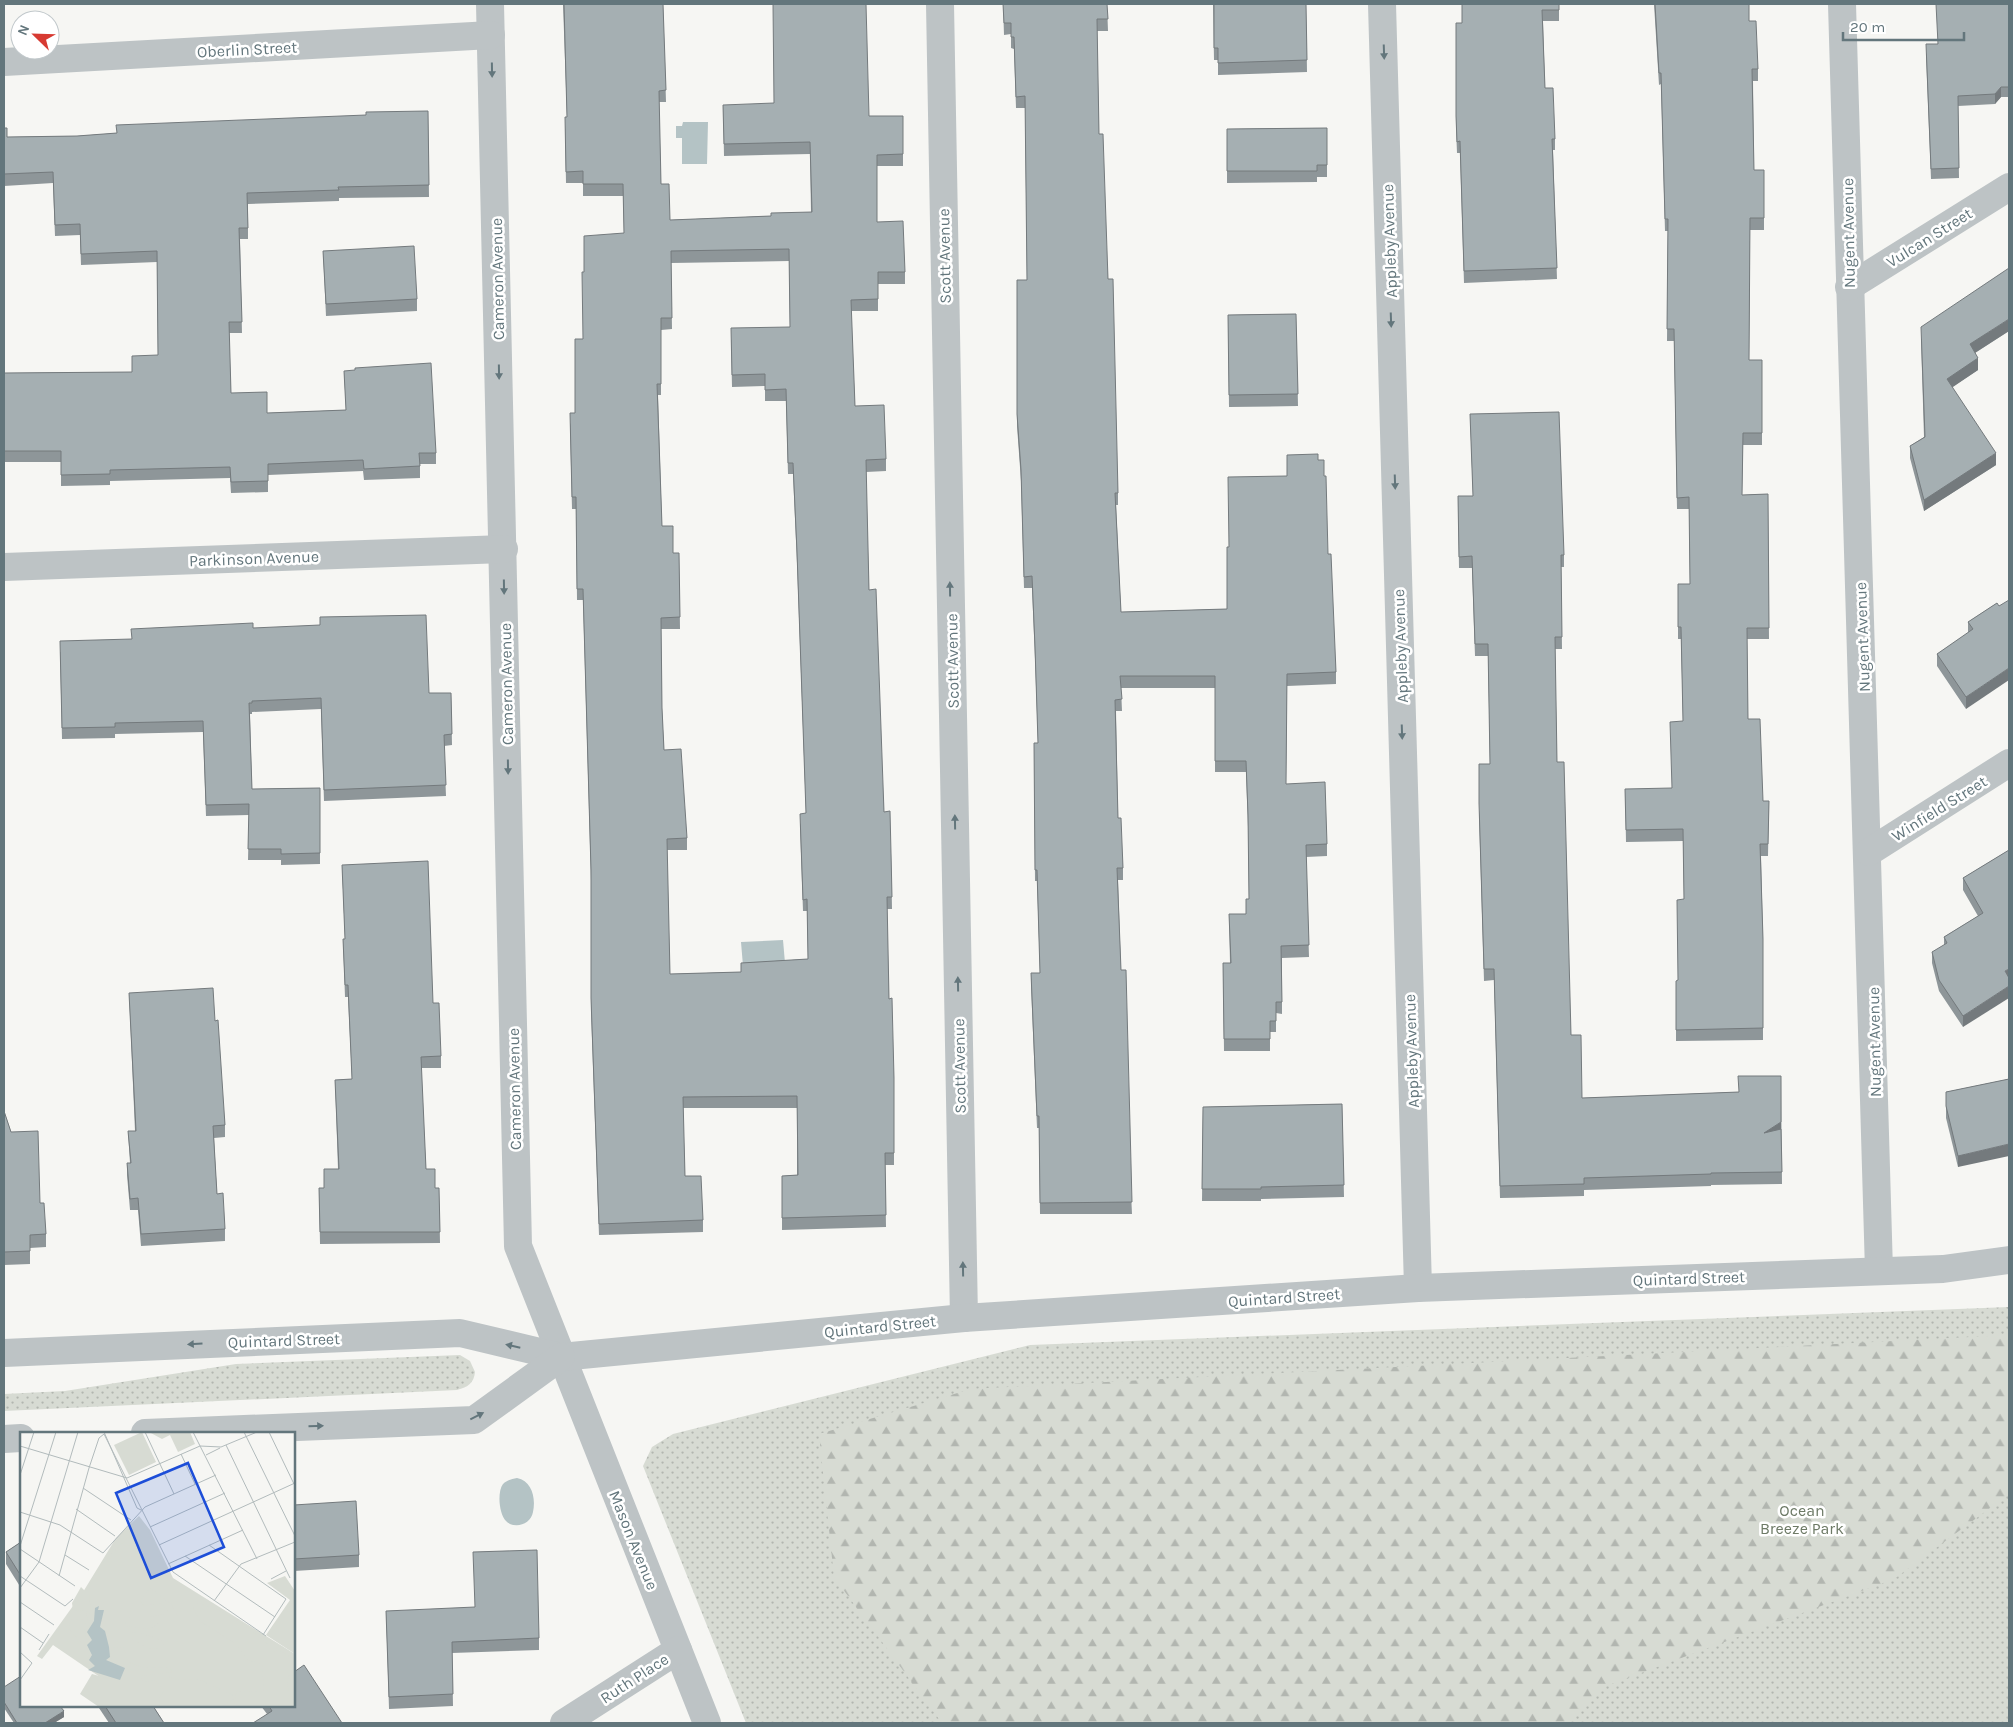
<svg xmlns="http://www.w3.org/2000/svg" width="2013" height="1727" font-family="Karla,sans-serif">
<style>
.grass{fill:url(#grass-dots)}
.forest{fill:url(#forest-firs)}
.water{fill:#b4c3c5}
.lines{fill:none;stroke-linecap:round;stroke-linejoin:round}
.street{stroke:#bdc3c5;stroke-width:28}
.wall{fill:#8e9699;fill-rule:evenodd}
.shaded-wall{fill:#747a7d}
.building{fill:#a5afb2;stroke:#747a7d;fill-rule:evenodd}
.oneway{fill:#63767c}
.labels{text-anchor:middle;stroke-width:5;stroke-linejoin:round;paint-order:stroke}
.street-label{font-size:16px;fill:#63767c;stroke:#fff}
.park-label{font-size:16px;fill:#6d7a66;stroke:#fff}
.inset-road{fill:none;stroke:#b2bbbc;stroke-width:1}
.view{fill:#1d4ed8;fill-opacity:0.15;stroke:#1d4ed8;stroke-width:2.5}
.inset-edge{fill:none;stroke:#63767c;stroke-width:2.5}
</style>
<defs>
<pattern id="grass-dots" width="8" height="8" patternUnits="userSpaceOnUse" patternTransform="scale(1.25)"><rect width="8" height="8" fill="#d7dbd3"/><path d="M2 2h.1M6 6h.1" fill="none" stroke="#b2b6b0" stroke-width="1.8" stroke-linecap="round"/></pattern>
<pattern id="forest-firs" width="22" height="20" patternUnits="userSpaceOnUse" patternTransform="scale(1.25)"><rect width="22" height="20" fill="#d7dbd3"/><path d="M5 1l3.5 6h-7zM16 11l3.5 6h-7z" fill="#b2b6b0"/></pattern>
</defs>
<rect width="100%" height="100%" fill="#f6f6f3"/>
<g class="grass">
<polygon points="2009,1307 2009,1723 746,1723 643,1466 652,1447 673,1434 1030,1345"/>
<path d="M 460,1355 L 470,1361 L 475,1372 C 474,1383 468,1387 457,1390 L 4,1411 L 4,1394 L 65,1391 L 236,1364 Z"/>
</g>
<polygon class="forest" points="2009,1335 2009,1494 1894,1579 1606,1686 1567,1723 942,1723 834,1577 819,1434 971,1389"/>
<g class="water">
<polygon points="683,122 708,122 707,164 682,164 682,138 676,138 676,126 682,126"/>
<polygon points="783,940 785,963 743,966 741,942"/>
<path d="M 517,1478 C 532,1481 536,1498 533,1512 C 531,1524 515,1530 506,1521 C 499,1514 497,1492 503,1484 C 507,1480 512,1479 517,1478 Z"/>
</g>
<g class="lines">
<g class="street">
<polyline points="490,4 518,1246 707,1723"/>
<polyline points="940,4 964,1318"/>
<polyline points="1382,4 1418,1288"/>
<path d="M 1842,4 C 1853,426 1870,848 1879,1271"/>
<polyline points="4,62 491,35"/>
<polyline points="1849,287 2009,187"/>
<polyline points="4,567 504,549"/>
<polyline points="1869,852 2009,763"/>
<polyline points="4,1353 460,1333 561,1357 964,1318 1418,1288 1943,1269 2009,1260"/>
<polyline points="145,1433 474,1420 561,1357"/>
<polyline points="4,1439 21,1438"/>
<polyline points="564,1723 678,1650"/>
</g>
</g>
<g class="wall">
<path d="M 563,4 L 663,4 L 666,102 L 659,102 L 661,184 L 670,220 L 771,216 L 811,212 L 810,154 L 724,156 L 723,105 L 869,116 L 903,116 L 903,166 L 877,166 L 877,222 L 905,272 L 905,284 L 878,284 L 878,311 L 851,311 L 855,406 L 886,459 L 886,471 L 866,472 L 869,590 L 884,812 L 891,853 L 892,909 L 887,909 L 889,999 L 894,1078 L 894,1165 L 885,1165 L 886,1227 L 782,1230 L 782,1176 L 797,1175 L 797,1108 L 683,1108 L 685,1176 L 703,1220 L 703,1232 L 599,1235 L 591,1010 L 591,881 L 583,600 L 577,600 L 576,509 L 572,509 L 570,425 L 575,413 L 583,339 L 584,272 L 624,233 L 623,196 L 583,196 L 583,183 L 566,183 L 565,129 L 567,117 ZM 789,261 L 790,327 L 731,340 L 732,387 L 765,386 L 765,401 L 786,401 L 788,474 L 793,474 L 797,563 L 806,813 L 800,825 L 803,911 L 807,911 L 808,959 L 741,963 L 741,972 L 670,974 L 667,850 L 687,850 L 687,838 L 664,750 L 662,708 L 661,629 L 680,629 L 679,553 L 673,553 L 662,526 L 658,395 L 661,395 L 661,330 L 672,329 L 671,263 Z"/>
<polygon points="1003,4 1107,4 1108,31 1097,31 1099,134 1108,279 1118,493 1118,505 1116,505 1121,612 1227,609 1328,554 1336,672 1336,684 1287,686 1286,784 1327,844 1327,856 1306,857 1309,957 1282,958 1282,1014 1276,1013 1276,1032 1270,1032 1270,1051 1224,1051 1223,963 1230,963 1229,914 1246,914 1249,899 1248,827 1246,772 1215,772 1215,688 1121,688 1122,711 1116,711 1118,818 1123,868 1123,880 1118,880 1121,970 1132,1214 1040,1214 1039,1128 1037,1128 1031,985 1031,973 1040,973 1037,881 1035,881 1034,743 1038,743 1035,659 1032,588 1024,588 1021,481 1017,426 1017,280 1027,280 1025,108 1016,108 1014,49 1011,48 1011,34 1004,35"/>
<polygon points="1213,4 1306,4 1307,72 1218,75 1218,60 1214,60"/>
<polygon points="1559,4 1559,21 1543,21 1545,88 1555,139 1555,150 1553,150 1557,279 1464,283 1460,153 1457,153 1456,128 1456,23 1462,23"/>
<polygon points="1654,4 1749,4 1749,21 1758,69 1758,81 1753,81 1754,170 1764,170 1764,230 1750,230 1749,360 1762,360 1762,445 1743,445 1742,495 1768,494 1769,639 1747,639 1748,719 1763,801 1769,801 1768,856 1761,856 1763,939 1763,1040 1676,1041 1676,981 1678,981 1684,899 1683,841 1626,842 1625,789 1672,789 1683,721 1681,639 1678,639 1678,584 1690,584 1689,509 1677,509 1674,341 1667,341 1668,231 1665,231 1661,84 1659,85"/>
<polygon points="2009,4 2009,97 2001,97 1995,104 1958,106 1959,178 1931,179 1926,54 1937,44"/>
<polygon points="428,111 429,197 339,198 339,201 248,204 248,239 240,239 242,333 229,333 231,393 267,413 346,410 344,371 436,453 436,464 420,464 420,478 364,480 363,471 268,475 268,492 231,493 230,478 110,481 110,485 61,486 61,462 4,462 4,373 132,372 158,355 157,262 81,265 80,235 55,236 53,183 4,186 4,128 7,137 77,136"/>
<polygon points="1327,128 1327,177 1317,177 1317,182 1227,183 1227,129"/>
<polygon points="323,251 417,299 417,311 326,316"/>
<polygon points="1296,314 1298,406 1229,407 1228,315"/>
<polygon points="2009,331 1975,353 1978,370 1952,387 1996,465 1924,511 1910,458 1910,446 1924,437 1921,339"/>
<polygon points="1470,414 1564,555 1564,567 1561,567 1562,649 1555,649 1557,762 1571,1035 1582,1098 1739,1092 1781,1076 1782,1184 1711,1185 1711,1186 1584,1190 1584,1196 1500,1198 1494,980 1484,981 1479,815 1490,764 1488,656 1475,656 1472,568 1459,568 1458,496 1473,496"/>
<polygon points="1997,603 1966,709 1937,666 1937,654 1968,633 1968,622"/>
<polygon points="253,628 429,693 451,693 452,745 444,746 446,796 324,801 321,709 252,712 252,714 250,714 252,789 320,788 320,864 281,865 281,860 248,860 249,815 206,816 203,732 115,734 115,738 62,739 60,652 131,639"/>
<polygon points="2009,850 1963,1027 1939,991 1932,963 1932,952 1944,946 1944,937 1978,916 1963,890 1963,878"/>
<polygon points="342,865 433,1003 441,1056 441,1068 421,1068 426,1169 435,1188 439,1188 440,1243 320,1244 319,1188 324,1188 338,1169 335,1080 352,1079 348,997 345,997 343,939 345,939"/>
<polygon points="129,993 215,1021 225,1125 225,1137 214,1138 217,1194 225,1229 225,1241 141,1246 138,1210 130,1210 127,1175 127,1163 130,1163 128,1131 135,1131"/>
<polygon points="2009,1079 1958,1167 1946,1118 1946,1092"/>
<polygon points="1342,1104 1344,1197 1261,1199 1261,1201 1202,1201 1203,1107"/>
<polygon points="4,1111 11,1132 40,1203 46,1234 46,1247 30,1248 30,1264 4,1265"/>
<polygon points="294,1505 359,1555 359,1567 294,1571"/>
<polygon points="21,1542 21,1588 6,1564 6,1552"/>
<polygon points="386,1611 539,1638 539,1650 452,1653 453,1706 389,1709"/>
<polygon points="4,1687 64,1717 54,1723 14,1723 4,1708"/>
<polygon points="99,1706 153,1706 164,1723 109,1723 99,1708"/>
<polygon points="261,1706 294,1706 267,1714"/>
</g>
<g class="shaded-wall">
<polygon points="2001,87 2001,97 1995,104 1995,94"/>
<polygon points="2009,319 2009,331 1970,356 1970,344"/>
<polygon points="1978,358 1978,370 1947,391 1947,379"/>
<polygon points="1996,453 1996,465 1924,511 1924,500"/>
<polygon points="2009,668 2009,680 1966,709 1966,697"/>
<polygon points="2009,969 2009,980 2005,971"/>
<polygon points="2009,986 2009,998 1963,1027 1963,1016"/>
<polygon points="1781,1122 1781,1134 1764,1133"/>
<polygon points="2009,1144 2009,1156 1958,1167 1958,1156"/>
<polygon points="64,1711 64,1717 54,1723 45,1723"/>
</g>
<g class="building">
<path d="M 564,4 L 663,4 L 666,90 L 659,91 L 661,184 L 669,184 L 670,220 L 771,216 L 771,213 L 812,212 L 810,142 L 724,144 L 723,105 L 774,103 L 773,4 L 866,4 L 869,116 L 903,116 L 903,154 L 877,155 L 877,222 L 903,221 L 905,272 L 878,272 L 878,299 L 851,300 L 855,406 L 884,405 L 886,459 L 866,460 L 869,590 L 876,589 L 884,812 L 890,811 L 891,853 L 892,897 L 887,897 L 889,999 L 892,998 L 894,1078 L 894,1153 L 885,1153 L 886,1215 L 782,1218 L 782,1176 L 798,1175 L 797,1096 L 683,1097 L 685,1176 L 701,1176 L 703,1220 L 599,1224 L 591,998 L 591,870 L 583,589 L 577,589 L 576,497 L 572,497 L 570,413 L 575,413 L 575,339 L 583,339 L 582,272 L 584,272 L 584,236 L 624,233 L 623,184 L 583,184 L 583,171 L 566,172 L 565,117 L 567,117 ZM 789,249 L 790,327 L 731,328 L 732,375 L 765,374 L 765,390 L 786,389 L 788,463 L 793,463 L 797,552 L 806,813 L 800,814 L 803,900 L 807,899 L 808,959 L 741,963 L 741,972 L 670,974 L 667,839 L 687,838 L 681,749 L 664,750 L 662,708 L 661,618 L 680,617 L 679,553 L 673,553 L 673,526 L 662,526 L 657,384 L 661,384 L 661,318 L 672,318 L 671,251 Z"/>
<polygon points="1003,4 1107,4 1108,19 1097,19 1099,134 1103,134 1108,279 1113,279 1118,493 1115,493 1121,612 1227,609 1227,547 1229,547 1228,477 1287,476 1287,455 1318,454 1318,460 1324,460 1324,476 1326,476 1328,554 1331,554 1336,672 1287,674 1286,784 1325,782 1327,844 1306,845 1309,945 1281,946 1282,1002 1276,1002 1276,1021 1270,1021 1270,1039 1224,1039 1223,963 1231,963 1229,914 1246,914 1246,899 1249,899 1248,815 1246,761 1215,761 1215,676 1120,676 1122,699 1115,700 1118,818 1121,818 1123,868 1117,868 1121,970 1126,970 1132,1202 1040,1203 1039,1116 1037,1116 1031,973 1040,973 1037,870 1035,870 1034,743 1038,743 1035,647 1032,576 1024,577 1021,470 1017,414 1017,280 1027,280 1025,96 1016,97 1014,37 1011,37 1011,23 1004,23"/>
<polygon points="1214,4 1306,4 1307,60 1218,63 1218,48 1214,48"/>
<polygon points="1462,4 1559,4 1559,10 1542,10 1545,88 1553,88 1555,139 1552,139 1557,268 1464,271 1460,141 1457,142 1456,116 1456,23 1462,23"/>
<polygon points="1655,4 1749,4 1749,21 1756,21 1758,69 1752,69 1754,170 1764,170 1764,218 1750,218 1749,360 1762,360 1762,433 1743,433 1742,495 1768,494 1769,628 1747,628 1748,719 1760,719 1763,801 1769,801 1768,844 1760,844 1763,939 1763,1028 1676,1030 1676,981 1678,980 1677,900 1684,899 1683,829 1626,830 1625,789 1672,788 1670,722 1683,721 1681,627 1678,627 1678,584 1690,584 1689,497 1677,498 1674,329 1667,329 1668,219 1665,219 1661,73 1659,73"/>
<polygon points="1936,4 2009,4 2009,87 2001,87 1995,94 1958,96 1959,168 1931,169 1926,44 1938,44"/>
<polygon points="428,111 429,185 338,187 339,190 247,193 248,228 239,228 242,322 229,322 231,393 267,392 267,413 346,410 344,371 355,370 355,368 431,363 436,453 419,453 420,466 364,469 363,460 268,464 268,481 231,482 230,467 110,470 110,474 61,475 61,451 4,451 4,373 132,372 132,356 158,355 157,251 81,254 80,224 55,225 53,172 4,174 4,128 7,128 7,137 77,136 117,133 116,125 366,115 366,112"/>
<polygon points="1327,128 1327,165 1317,165 1317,171 1227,171 1227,129"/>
<polygon points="414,246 417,299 326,304 323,251"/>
<polygon points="2009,268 2009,319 1970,344 1978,358 1947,379 1996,453 1924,500 1910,446 1925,437 1921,327"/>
<polygon points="1296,314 1298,394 1229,395 1228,315"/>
<polygon points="1559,412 1564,555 1561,555 1562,637 1555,637 1557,762 1564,762 1571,1035 1581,1035 1582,1098 1739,1092 1738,1076 1781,1076 1781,1122 1764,1133 1781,1129 1782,1172 1711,1173 1711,1174 1584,1178 1584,1184 1500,1186 1494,969 1484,969 1479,803 1479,764 1490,764 1488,644 1475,644 1472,556 1459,557 1458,496 1473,496 1470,414"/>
<polygon points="2009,600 2009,668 1966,697 1937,654 1973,629 1968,622 1997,603 1999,606"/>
<polygon points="426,615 429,693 451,693 452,734 444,735 446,785 324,790 321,698 252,701 252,703 249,703 252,789 320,788 320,853 281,854 281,849 248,849 249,804 206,805 203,721 115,723 115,727 62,728 60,641 132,639 131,629 253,623 253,628 320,625 320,617"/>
<polygon points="2009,850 2009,969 2005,971 2009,978 2009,986 1963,1016 1939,980 1932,952 1947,943 1944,937 1983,913 1963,878"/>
<polygon points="428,861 433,1003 439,1003 441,1056 421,1057 426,1169 435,1169 435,1188 439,1188 440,1232 320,1232 319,1188 324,1188 324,1169 339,1169 335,1080 352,1079 348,985 345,985 343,939 345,939 342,865"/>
<polygon points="213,988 215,1021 218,1020 225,1125 213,1126 217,1194 223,1193 225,1229 141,1234 138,1198 130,1199 127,1163 131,1163 128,1131 136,1131 129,993"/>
<polygon points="2009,1079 2009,1144 1958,1156 1946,1106 1946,1092"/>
<polygon points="1342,1104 1344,1185 1261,1187 1261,1189 1202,1189 1203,1107"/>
<polygon points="4,1111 11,1132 38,1131 40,1203 44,1203 46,1234 30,1235 30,1251 4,1252"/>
<polygon points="356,1501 359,1555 294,1559 294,1505"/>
<polygon points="21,1542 21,1576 6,1552"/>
<polygon points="537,1550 539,1638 452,1642 453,1694 389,1697 386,1611 475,1607 473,1552"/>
<polygon points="304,1665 342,1723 253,1723 272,1711 269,1706 294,1706 294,1672"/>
<polygon points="21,1676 21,1706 60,1706 64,1711 45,1723 17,1723 4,1702 4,1687"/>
<polygon points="105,1706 153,1706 164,1723 116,1723"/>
</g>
<defs><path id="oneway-solid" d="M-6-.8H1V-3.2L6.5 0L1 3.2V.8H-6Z" transform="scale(1.25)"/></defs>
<g class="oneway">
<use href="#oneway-solid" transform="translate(1384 52) rotate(88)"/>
<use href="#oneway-solid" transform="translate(492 70) rotate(89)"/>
<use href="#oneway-solid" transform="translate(1391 320) rotate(88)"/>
<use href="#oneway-solid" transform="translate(499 372) rotate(89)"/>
<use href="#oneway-solid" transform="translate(1395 482) rotate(88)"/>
<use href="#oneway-solid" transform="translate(504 587) rotate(89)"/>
<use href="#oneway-solid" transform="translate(950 589) rotate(-91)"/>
<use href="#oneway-solid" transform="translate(1402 732) rotate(88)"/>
<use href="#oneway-solid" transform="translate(508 767) rotate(89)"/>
<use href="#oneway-solid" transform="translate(955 822) rotate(-91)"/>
<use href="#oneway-solid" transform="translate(958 984) rotate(-91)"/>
<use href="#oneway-solid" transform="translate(963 1269) rotate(-91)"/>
<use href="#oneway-solid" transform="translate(195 1344) rotate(177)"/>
<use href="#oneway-solid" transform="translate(513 1346) rotate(-167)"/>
<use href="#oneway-solid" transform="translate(477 1416) rotate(-27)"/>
<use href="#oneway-solid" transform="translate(316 1426) rotate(-2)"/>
</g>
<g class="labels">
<g class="street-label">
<text transform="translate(247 49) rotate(-3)" y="6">Oberlin Street</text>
<text transform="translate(1848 233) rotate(-91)" y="6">Nugent Avenue</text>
<text transform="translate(1929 237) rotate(-32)" y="6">Vulcan Street</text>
<text transform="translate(1389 241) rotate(-92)" y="6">Appleby Avenue</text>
<text transform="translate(944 256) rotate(-91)" y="6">Scott Avenue</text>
<text transform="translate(497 279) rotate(-91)" y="6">Cameron Avenue</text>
<text transform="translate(254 558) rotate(-2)" y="6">Parkinson Avenue</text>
<text transform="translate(1862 637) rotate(-92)" y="6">Nugent Avenue</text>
<text transform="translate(1400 646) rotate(-92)" y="6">Appleby Avenue</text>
<text transform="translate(952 661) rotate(-91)" y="6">Scott Avenue</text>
<text transform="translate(506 684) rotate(-91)" y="6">Cameron Avenue</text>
<text transform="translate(1939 808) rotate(-32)" y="6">Winfield Street</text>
<text transform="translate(1874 1042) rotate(-91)" y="6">Nugent Avenue</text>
<text transform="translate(1411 1051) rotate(-92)" y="6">Appleby Avenue</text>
<text transform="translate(959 1066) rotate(-91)" y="6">Scott Avenue</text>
<text transform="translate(514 1089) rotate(-91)" y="6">Cameron Avenue</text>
<text transform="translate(1689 1278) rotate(-2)" y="6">Quintard Street</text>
<text transform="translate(1284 1297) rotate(-4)" y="6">Quintard Street</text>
<text transform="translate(880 1326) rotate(-6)" y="6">Quintard Street</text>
<text transform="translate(284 1340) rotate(-2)" y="6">Quintard Street</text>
<text transform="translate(634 1540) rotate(68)" y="6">Mason Avenue</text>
<text transform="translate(634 1678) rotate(-33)" y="6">Ruth Place</text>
</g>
<g class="park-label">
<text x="1802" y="1516">Ocean<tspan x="1802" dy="18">Breeze Park</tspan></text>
</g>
</g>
<g transform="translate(20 1432)">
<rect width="275" height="275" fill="#f6f6f3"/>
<path d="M 129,0 L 170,0 L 175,12 L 158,20 L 150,3 L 142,7 ZM 119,84 L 130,98 L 153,146 L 275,222 L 275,275 L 124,275 L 33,213 L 22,227 L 17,224 L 63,160 L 96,106 Z" fill="#d7dbd3"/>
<path d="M 122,91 L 127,96 L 149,144 L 135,138 L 110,116 L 112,126 L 107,131 L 83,131 ZM 61,155 L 69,163 L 71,178 L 64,195 L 66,207 L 62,211 L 49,197 L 50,188 L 64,187 L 67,183 L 66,179 L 53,178 L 52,171 ZM 130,156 L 151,172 L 158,184 L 152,190 L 140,190 L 130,197 L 106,194 L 105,188 L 110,185 L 130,185 L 145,182 L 148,178 L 140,171 L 124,174 L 120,169 ZM 176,171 L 195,176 L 221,191 L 248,212 L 252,220 L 259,218 L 275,228 L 275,244 L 269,243 L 267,254 L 275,275 L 266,275 L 260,270 L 258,275 L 221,275 L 213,270 L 217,259 L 244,260 L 242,232 L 228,228 L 216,212 L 180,189 L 173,176 ZM 118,200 L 141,208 L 144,213 L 140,217 L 127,216 L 112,207 L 112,201 ZM 94,215 L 104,216 L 108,230 L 124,236 L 150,235 L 152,240 L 135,248 L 145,258 L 139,267 L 140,275 L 79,275 L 60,262 L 72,242 L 94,248 L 105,236 L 92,230 L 90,222 Z" fill="#d7dbd3"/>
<path d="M 265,144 L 275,159 L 275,222 L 246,203 L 270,168 L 247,151 ZM 152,240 L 149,245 L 157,248 L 178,247 L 217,265 L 201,275 L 140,275 L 139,267 L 144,258 L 135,248 L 123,250 L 120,244 Z" fill="#d7dbd3"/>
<path d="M 122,0 L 136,30 L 109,43 L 94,13 Z" fill="#d7dbd3"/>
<path d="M 79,174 L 78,178 L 84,178 L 80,195 L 85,199 L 89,215 L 90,225 L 86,228 L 105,236 L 100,248 L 68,238 L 75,234 L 69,228 L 72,223 L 67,213 L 72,208 L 67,200 L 74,189 L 75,176 Z" fill="#b4c3c5"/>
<path class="inset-road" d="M 84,0 L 117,76 L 121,78M 125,0 L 154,62M 173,0 L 237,127M 224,0 L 275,104M 249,0 L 274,52M 84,2 L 153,140 L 246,204M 206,13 L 270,146M 0,14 L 107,46 L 180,14 L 201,15 L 237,0M 161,22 L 175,52M 186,23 L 200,16M 0,43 L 14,0M 63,56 L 111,88M 56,77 L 95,104M 0,80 L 40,93 L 83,121 L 125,75 L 196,43M 130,95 L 205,61M 139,113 L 275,51M 189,113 L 266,167 L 243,203M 0,114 L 36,0M 0,117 L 55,154M 45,123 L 69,138M 165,124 L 255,185M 148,132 L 223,98M 0,144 L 45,174 L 53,167M 39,144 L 69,36 L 79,6 L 84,2M 251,147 L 266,139M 0,156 L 19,130 L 58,0M 194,169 L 221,132 L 275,110M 0,170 L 34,193M 0,195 L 23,211M 19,218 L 29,202M 0,220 L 12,231 L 0,248"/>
<path class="view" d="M 168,31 L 204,115 L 131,146 L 96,61 Z"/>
<rect width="275" height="275" class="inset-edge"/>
</g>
<rect width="2013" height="1727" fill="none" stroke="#63767c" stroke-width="10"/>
<g transform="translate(35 35) rotate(293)"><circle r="24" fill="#ffffff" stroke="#c1c8cb"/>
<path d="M0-4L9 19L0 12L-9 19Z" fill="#d73a32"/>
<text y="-8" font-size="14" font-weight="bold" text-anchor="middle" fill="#63767c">N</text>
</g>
<path d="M1843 32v8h121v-8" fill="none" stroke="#63767c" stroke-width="2.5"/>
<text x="1850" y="32" font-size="15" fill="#63767c" stroke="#ffffff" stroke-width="4" paint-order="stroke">20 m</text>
</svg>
